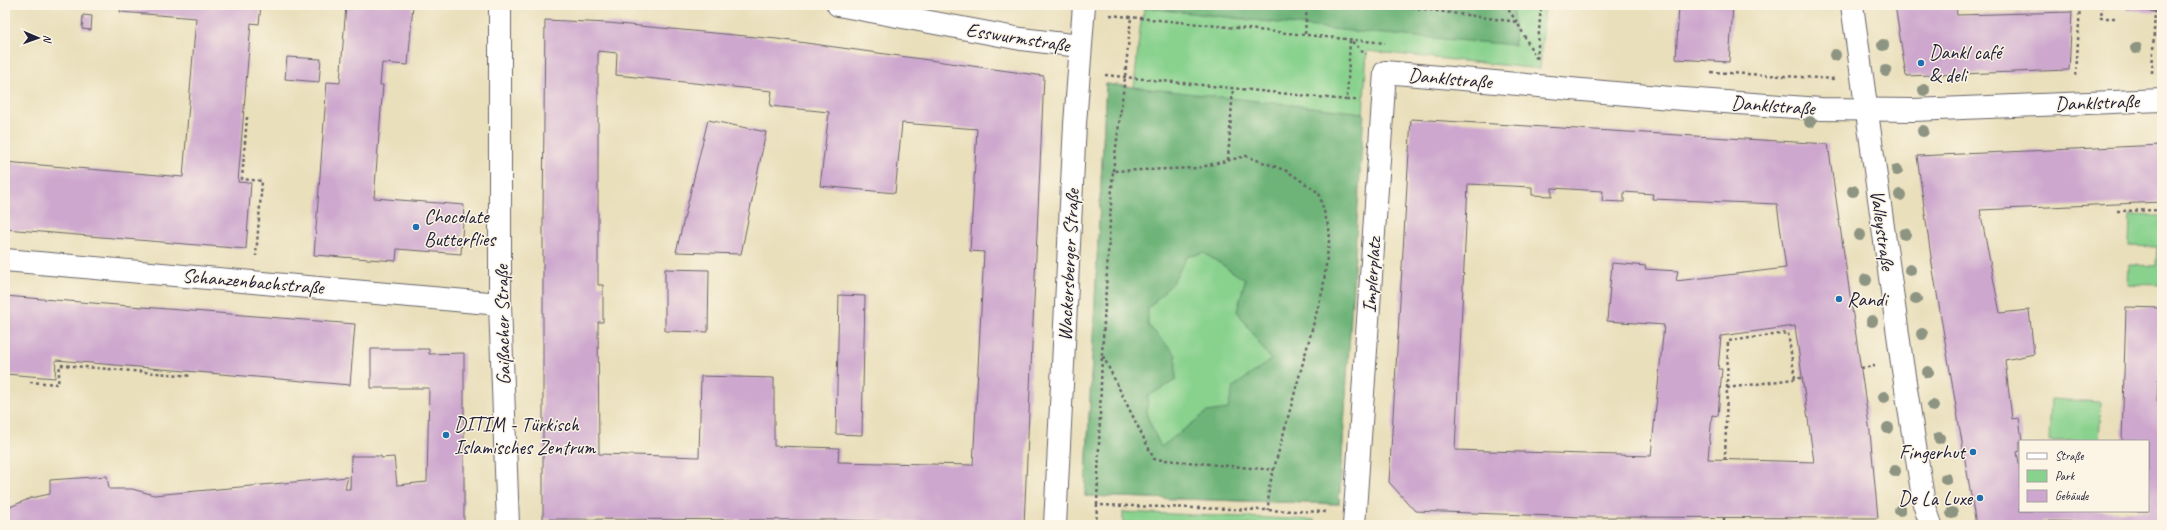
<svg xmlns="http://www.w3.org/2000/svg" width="2167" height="530" font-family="Caveat,sans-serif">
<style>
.green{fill:#89d28e;stroke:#567a64}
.forest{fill:#6eb479;stroke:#486b5a;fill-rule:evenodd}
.building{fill:#cda7ce;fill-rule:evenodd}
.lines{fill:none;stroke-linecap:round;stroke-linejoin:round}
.minor-casing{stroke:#686468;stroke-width:24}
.path{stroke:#686468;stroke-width:2.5;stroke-dasharray:3 3;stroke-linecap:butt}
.minor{stroke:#fff;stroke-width:22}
.tree{fill:#8d9482}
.poi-dot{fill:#1f6fb2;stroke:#fcf5e5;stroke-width:1.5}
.labels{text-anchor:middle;stroke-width:3;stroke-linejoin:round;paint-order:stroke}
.street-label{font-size:20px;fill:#22223b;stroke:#fcf5e5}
.poi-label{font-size:20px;fill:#22223b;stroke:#fcf5e5;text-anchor:start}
</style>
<rect width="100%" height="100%" fill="#fcf5e5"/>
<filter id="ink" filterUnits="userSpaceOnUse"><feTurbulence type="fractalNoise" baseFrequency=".025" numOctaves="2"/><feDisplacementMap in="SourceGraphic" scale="8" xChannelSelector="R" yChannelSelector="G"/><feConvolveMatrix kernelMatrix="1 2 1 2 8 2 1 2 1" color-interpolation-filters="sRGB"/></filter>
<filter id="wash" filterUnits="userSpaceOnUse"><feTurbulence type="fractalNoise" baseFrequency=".012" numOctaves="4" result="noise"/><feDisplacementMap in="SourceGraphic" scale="16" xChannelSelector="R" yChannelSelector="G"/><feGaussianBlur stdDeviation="0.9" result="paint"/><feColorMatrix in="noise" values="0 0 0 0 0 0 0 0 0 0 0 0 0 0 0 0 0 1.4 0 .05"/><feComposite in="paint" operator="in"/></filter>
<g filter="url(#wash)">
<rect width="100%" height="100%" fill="#e9dfbb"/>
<g class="green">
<polygon points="1145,5 1545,5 1540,69 1367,51 1339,504 1085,496 1106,84 1134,87 1140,28"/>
<polygon points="2130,215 2162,216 2162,285 2128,284 2129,265 2156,266 2157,247 2129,246"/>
<polygon points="2051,399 2101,402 2099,441 2049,441"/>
<polygon points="1123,512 1315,520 1314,525 1123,525"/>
</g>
<g class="forest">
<polygon points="1145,5 1513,5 1515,45 1359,32 1145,8"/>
<path d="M 1106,84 L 1364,113 L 1339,504 L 1085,496 ZM 1204,253 L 1245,280 L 1237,311 L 1271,360 L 1233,387 L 1228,409 L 1207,412 L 1161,447 L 1147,416 L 1148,396 L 1176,380 L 1176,355 L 1148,325 L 1148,309 L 1173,282 L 1187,257 Z"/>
</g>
<g id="blocks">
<g class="building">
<polygon points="121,5 261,5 259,24 251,23 238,182 251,183 246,249 5,229 5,162 183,177 196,18 120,12"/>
<polygon points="346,5 413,5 408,65 382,63 380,85 383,85 374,198 464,205 461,254 397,249 396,261 314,255 327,82 340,83"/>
<polygon points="1679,5 1733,5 1729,62 1676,59"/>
<polygon points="1895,5 1956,5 1957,15 2072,12 2069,70 1906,76"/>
<polygon points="2127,5 2162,5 2162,12 2127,10"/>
<polygon points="83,15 92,16 91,30 82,29"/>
<path d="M 545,20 L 608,23 L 777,39 L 1044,76 L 1024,525 L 836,520 L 543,519 L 543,214 ZM 598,51 L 617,53 L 616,75 L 772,91 L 770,106 L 829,112 L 820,186 L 895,193 L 902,123 L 977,129 L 970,251 L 984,252 L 973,465 L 838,462 L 839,448 L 774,446 L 774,378 L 701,376 L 699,457 L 599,454 L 598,322 L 603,322 L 603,285 L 598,285 Z"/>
<polygon points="287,57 321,59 319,82 285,79"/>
<path d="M 1411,119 L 1828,144 L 1870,432 L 1878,518 L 1583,517 L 1415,511 L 1389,482 ZM 1468,184 L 1532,187 L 1532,195 L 1552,196 L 1552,188 L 1603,191 L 1602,201 L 1624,202 L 1624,192 L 1653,194 L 1652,199 L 1777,204 L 1786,268 L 1676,281 L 1678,271 L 1645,269 L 1646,266 L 1612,263 L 1607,321 L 1664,325 L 1651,456 L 1455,450 ZM 1795,326 L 1814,462 L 1708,459 L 1712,415 L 1718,416 L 1722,369 L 1718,369 L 1721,336 Z"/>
<polygon points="708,120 766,132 741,254 676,252"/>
<polygon points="2162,145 2162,202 1980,210 2000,313 2029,310 2034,354 2005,360 2012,419 2019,418 2022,441 2020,441 2020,451 2017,452 2020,469 2020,511 2148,511 2148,441 2122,441 2126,307 2162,308 2162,380 2158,380 2157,402 2162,403 2162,523 2042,521 2041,525 1976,525 1932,264 1917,156"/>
<polygon points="665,269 709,270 708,332 665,331"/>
<polygon points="839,295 865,296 862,435 836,434"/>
<polygon points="5,296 355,324 350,385 56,360 55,378 5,374"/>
<polygon points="371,349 429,349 429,354 464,353 464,525 5,525 5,507 10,507 31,498 50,494 50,480 107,476 109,489 132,489 154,495 348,477 345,489 350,489 351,456 381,456 381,458 394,457 397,485 427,482 429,388 371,388"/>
</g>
</g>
</g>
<g filter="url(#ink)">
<use href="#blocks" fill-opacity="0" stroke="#686468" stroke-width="1"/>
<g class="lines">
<defs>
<g id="minor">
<polyline points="500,5 500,304 508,525"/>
<polyline points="838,5 1021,39 1080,46"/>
<polyline points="1852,5 1902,363 1924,504 1931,525"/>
<polyline points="5,260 500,304"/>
<polyline points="1055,525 1075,124 1084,5"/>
<polyline points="1354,525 1385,72 1670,98 1821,109 1913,110 2162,100"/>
</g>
</defs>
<use href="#minor" class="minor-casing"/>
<g class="path">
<polyline points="1394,5 1517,22"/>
<polyline points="1505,5 1517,22 1536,58"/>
<polyline points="2102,5 2101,18 2117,18"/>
<polyline points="1110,15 1385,43"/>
<polyline points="1305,34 1307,5"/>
<polyline points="1537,59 1541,5"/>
<polyline points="1711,72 1836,79"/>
<polyline points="2152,73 2155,11"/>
<polyline points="1105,75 1347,100 1350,40 1366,54"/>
<polyline points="2076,76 2080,5"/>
<polyline points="1347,100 1357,100"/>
<polyline points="247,117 242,179 262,181 256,256"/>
<polyline points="1228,160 1233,88"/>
<polyline points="1113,171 1125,77 1131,17"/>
<polyline points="2117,211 2162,210"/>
<polyline points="1103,356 1154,459 1274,470"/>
<polyline points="1861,368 1875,366"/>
<polyline points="30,382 58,384 60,365 191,376"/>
<polyline points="1727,388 1728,341 1788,333 1795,379"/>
<polyline points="1725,460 1727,388 1801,378"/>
<polyline points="1097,505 1102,355 1113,171 1197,168 1246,156 1287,171 1319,193 1330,233 1323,289 1269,487 1268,510"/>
<polyline points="1724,518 1724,524"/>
<polyline points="1096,525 1097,505 1328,512"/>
</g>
<use href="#minor" class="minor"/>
</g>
<g class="tree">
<circle cx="1883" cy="45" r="6"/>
<circle cx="2136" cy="48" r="6"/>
<circle cx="1835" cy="55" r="6"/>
<circle cx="1886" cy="71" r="6"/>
<circle cx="1924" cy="90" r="6"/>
<circle cx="1810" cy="122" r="6"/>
<circle cx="1923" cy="131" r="6"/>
<circle cx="1897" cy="170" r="6"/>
<circle cx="1853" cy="191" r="6"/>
<circle cx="1900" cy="195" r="6"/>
<circle cx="1905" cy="234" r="6"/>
<circle cx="1860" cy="235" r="6"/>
<circle cx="1910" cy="270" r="6"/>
<circle cx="1866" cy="280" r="6"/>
<circle cx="1916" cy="299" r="6"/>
<circle cx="1872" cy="321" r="6"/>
<circle cx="1922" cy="334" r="6"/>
<circle cx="1928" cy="372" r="6"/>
<circle cx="1884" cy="397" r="6"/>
<circle cx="1933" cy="406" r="6"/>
<circle cx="1888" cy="428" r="6"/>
<circle cx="1939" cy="438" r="6"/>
<circle cx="1895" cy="471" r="6"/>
<circle cx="1946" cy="479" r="6"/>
<circle cx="1900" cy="510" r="6"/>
<circle cx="1952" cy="513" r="6"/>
</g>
</g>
<g class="poi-dot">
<circle cx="1921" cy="63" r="4"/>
<circle cx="416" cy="227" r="4"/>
<circle cx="1839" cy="299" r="4"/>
<circle cx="446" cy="435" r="4"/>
<circle cx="1973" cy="452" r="4"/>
<circle cx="1980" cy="498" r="4"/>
</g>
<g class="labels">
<g class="street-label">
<text transform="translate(1018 37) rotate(9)" y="7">Esswurmstraße</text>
<text transform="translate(1450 78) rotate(5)" y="7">Danklstraße</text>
<text transform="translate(2097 102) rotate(-2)" y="7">Danklstraße</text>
<text transform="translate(1773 105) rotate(4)" y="7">Danklstraße</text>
<text transform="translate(1883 230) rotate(82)" y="7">Valleystraße</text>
<text transform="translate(1068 265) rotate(-87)" y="7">Wackersberger Straße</text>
<text transform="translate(1371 275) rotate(-86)" y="7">Implerplatz</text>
<text transform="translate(253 281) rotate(5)" y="7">Schanzenbachstraße</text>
<text transform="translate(502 325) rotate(-91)" y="7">Gaißacher Straße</text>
</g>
<g class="poi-label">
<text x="1929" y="59">Dankl café<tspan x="1929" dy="23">&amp; deli</tspan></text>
<text x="424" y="223">Chocolate<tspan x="424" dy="23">Butterflies</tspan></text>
<text x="1847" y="306">Randi</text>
<text x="454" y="431">DITIM - Türkisch<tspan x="454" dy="23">Islamisches Zentrum</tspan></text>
<text x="1965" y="459" text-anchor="end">Fingerhut</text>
<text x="1972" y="505" text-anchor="end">De La Luxe</text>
</g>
</g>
<rect width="2167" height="530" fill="none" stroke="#fcf5e5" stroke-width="20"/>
<rect x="2019" y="440" width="130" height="72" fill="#fcf5e5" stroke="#a5a1a1"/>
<rect x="2027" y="453" width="20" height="6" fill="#ffffff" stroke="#a5a1a1"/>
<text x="2055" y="460" font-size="12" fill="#22223b">Straße</text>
<rect x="2027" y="470" width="20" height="12" fill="#89d28e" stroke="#a5a1a1"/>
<text x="2055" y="480" font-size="12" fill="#22223b">Park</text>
<rect x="2027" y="490" width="20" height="12" fill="#cda7ce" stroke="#a5a1a1"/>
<text x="2055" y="500" font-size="12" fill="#22223b">Gebäude</text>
<g transform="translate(38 38) rotate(92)" stroke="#fcf5e5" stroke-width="3" paint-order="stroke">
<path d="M0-3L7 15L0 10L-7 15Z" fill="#22223b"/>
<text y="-6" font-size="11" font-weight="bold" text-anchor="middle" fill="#22223b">N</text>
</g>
</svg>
